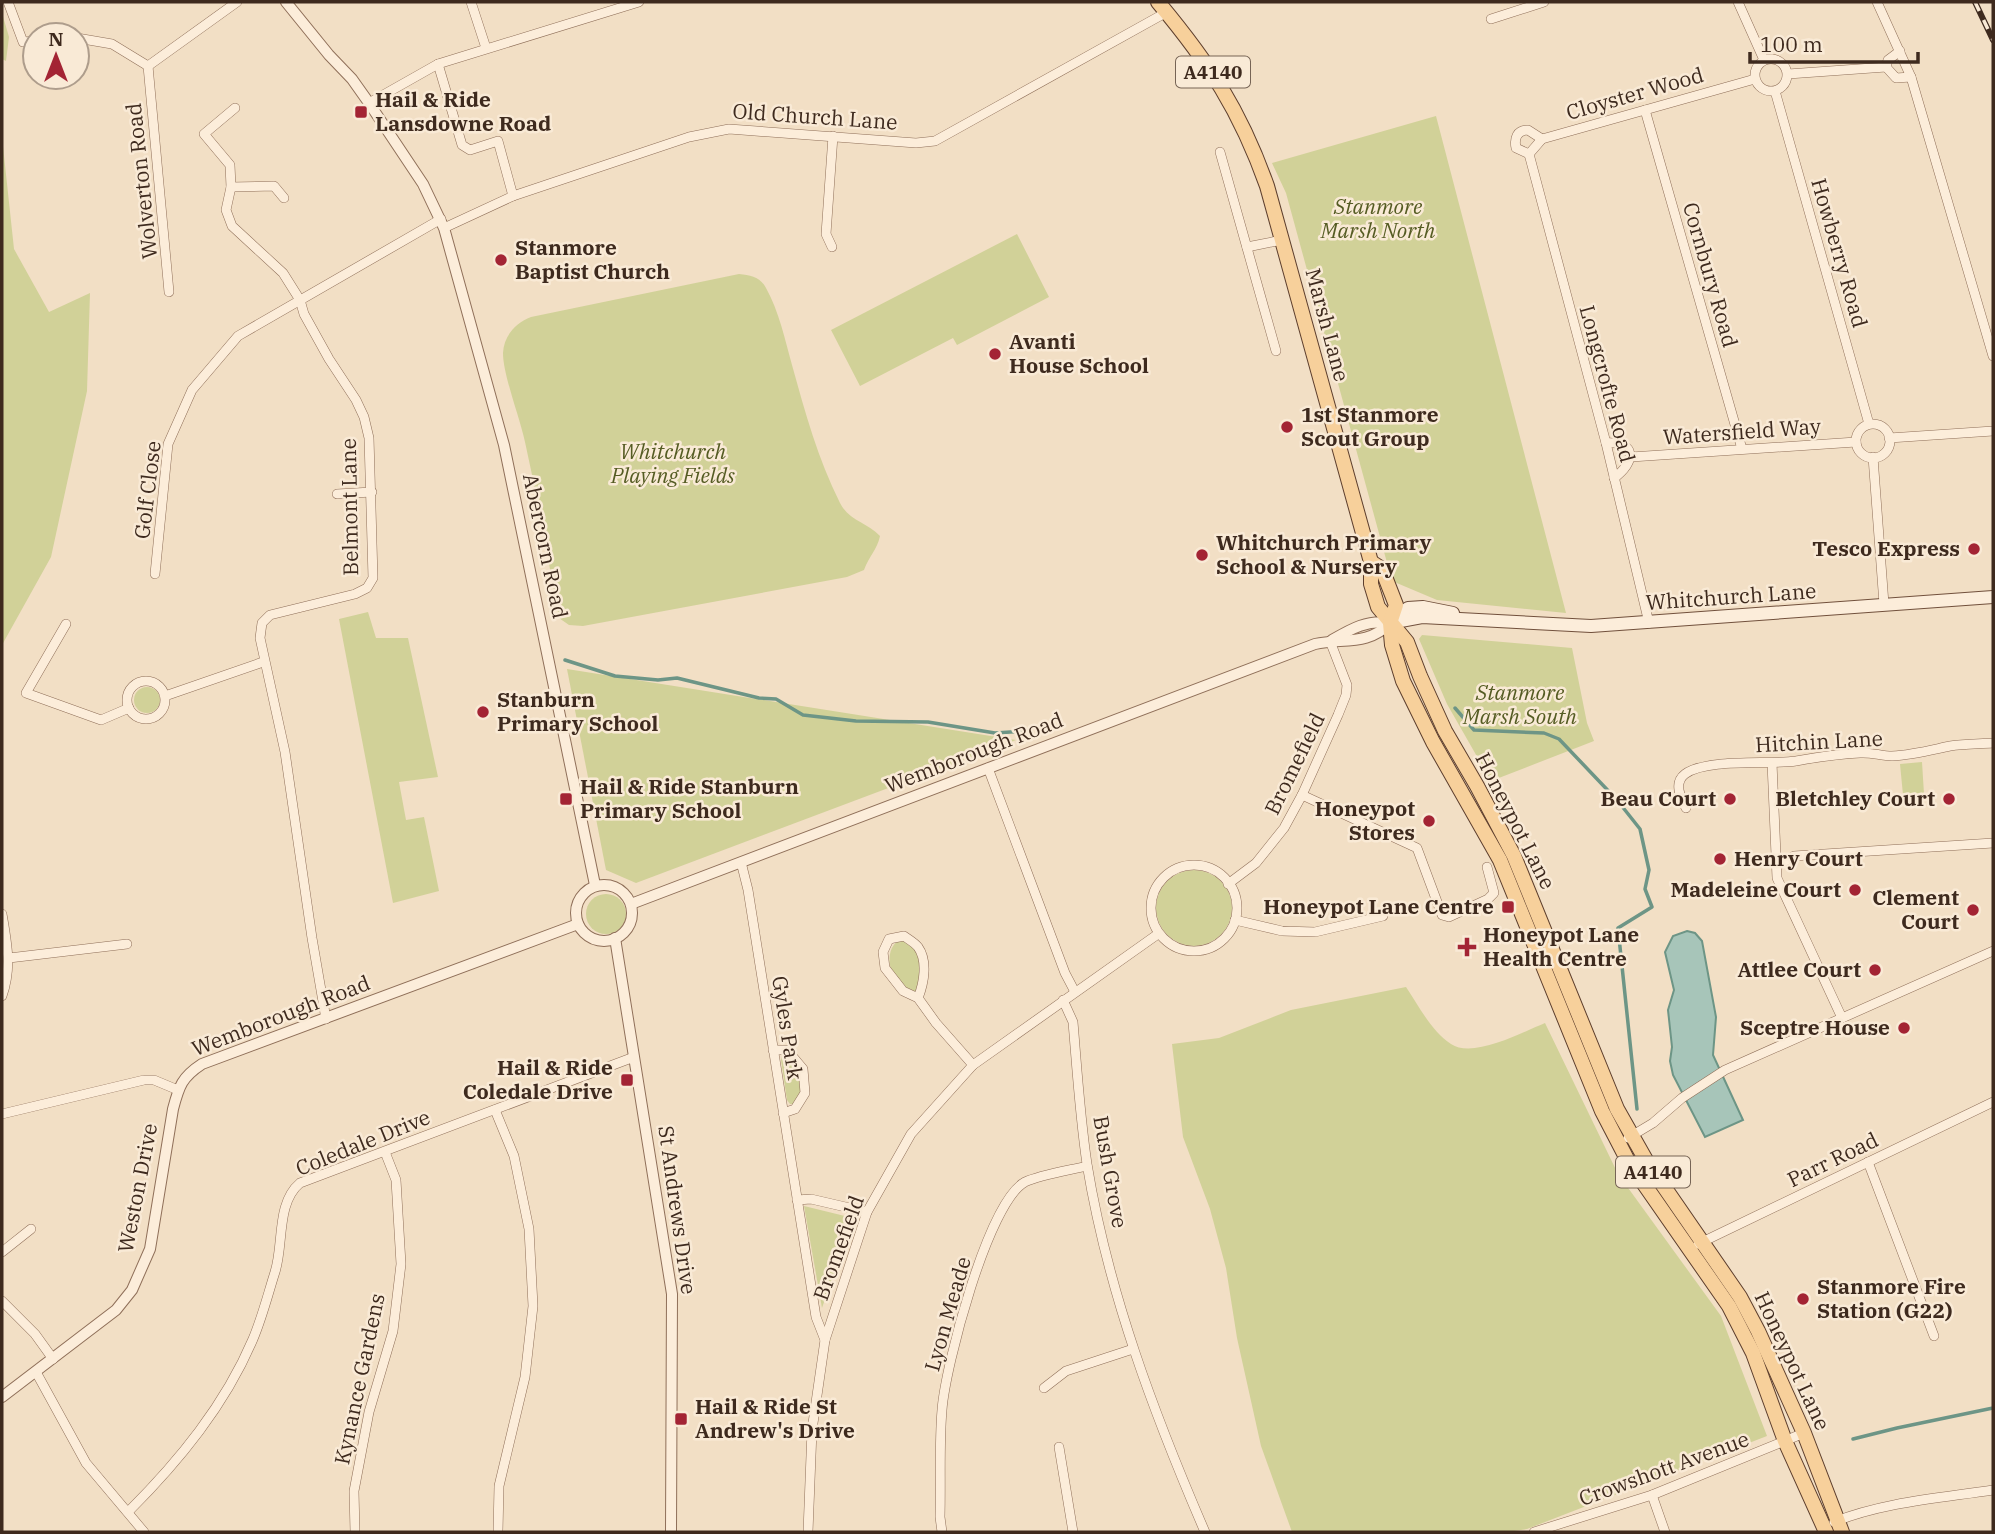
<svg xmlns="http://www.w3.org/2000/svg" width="1995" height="1534" font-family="'IBM Plex Serif',serif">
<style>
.green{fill:#d1d198}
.water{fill:#a7c5b9;stroke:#6d9586;stroke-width:2}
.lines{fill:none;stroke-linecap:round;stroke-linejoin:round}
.stream{stroke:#6d9586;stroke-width:3.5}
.minor-casing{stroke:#8f6f59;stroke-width:10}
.tertiary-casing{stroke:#8f6f59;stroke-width:12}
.secondary-casing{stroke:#71503c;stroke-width:14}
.primary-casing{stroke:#5d3e2d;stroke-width:16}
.minor{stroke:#fcedda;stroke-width:9}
.tertiary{stroke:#fcedda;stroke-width:10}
.secondary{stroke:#fcedda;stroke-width:12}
.primary{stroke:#f7d09b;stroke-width:14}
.rail-casing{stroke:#3e2a1e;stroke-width:6}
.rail{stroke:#f9ead6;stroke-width:3.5;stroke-dasharray:10;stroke-linecap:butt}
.poi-dot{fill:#a32434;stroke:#f9ead6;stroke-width:2.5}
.labels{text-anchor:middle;stroke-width:5;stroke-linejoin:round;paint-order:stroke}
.shield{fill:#f9ead6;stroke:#766455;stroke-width:2}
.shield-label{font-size:19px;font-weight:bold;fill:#3e2a1e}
.street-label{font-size:21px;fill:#3e2a1e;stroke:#f9ead6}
.poi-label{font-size:21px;font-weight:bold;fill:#3e2a1e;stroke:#f9ead6;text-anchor:start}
.park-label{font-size:21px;font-style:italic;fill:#555c23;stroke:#f9ead6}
</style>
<rect width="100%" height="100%" fill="#f2dfc5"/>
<g class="green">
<polygon points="2,13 9,37 6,61 2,59"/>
<polygon points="1436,116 1566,613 1437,600 1392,581 1286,193 1272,163"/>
<polygon points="2,137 14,249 49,312 90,293 87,391 51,557 2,645"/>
<polygon points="1017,234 1049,297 957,345 953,338 860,386 831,330"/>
<path d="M 739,274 C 751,275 760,277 766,288 C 779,311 785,340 792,365 C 805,412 818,459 840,503 C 849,521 867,522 880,536 C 877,550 869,556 864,570 L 847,577 L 583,626 L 569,625 L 559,618 C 548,559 538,500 525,442 C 520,418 503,375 503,353 C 504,335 516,323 531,317 Z"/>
<polygon points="368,612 376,638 408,638 438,777 399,782 406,820 424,817 439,891 393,903 339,619"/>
<polygon points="1422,635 1572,648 1587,723 1594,741 1491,781 1447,704 1419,639"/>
<polygon points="567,669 1016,740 636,883 606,870"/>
<circle cx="147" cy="700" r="13"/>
<polygon points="1922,762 1924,794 1903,795 1900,764"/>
<circle cx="1194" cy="908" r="38"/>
<circle cx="606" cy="914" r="20"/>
<path d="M 899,940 L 911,944 L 922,962 L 917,993 C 913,992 909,991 906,989 C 890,981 882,951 899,940 Z"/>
<path d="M 1406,987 C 1419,1006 1431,1031 1451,1044 C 1473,1059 1523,1032 1545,1023 L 1618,1174 L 1721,1316 L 1767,1436 L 1527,1529 L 1507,1532 L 1292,1532 L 1261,1446 L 1237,1338 L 1226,1268 L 1210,1209 L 1183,1137 L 1172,1044 L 1219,1038 L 1291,1010 Z"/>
<path d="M 787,1055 C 801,1071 808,1084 794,1104 L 790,1104 L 787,1100 L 781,1060 L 782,1056 Z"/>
<polygon points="804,1206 853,1218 822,1308"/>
</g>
<polygon class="water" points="1687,931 1695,933 1702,941 1716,1017 1713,1055 1743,1120 1705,1137 1673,1075 1670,1061 1672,1047 1668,1010 1674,990 1665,952 1673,936"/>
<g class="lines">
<g class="stream">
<polyline points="565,660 615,676 658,680 677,678 759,698 776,699 803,715 856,721 928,722 995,733 1028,731"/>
<polyline points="1455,708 1474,730 1544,733 1559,739 1617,800 1640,829 1649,870 1645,889 1652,907 1618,928 1637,1109"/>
<polyline points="1853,1439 1897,1428 1993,1408"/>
</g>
<defs>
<g id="minor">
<polyline points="8,2 23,42 35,41"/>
<polyline points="471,2 486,48"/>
<polyline points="1738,2 1764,60"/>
<polyline points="1877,2 1911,77 1993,356"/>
<polyline points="1491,19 1544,2"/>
<polyline points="77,38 112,44 148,66"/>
<polyline points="1900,51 1888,60 1886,67 1896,78 1911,77"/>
<circle cx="1771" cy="75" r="16"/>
<polyline points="438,64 462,145 470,150 498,141 513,196"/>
<polyline points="148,66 169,292"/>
<polyline points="148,66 237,2"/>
<polyline points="1788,74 1886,67"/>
<polyline points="1775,91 1869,424"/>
<polyline points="369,103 438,64 639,2"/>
<polyline points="235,108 204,134 230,165 231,187 226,210 232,226 283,273 300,300 304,314 329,359 356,400 364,417 369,438 373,578 367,588 355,594 270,615 262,623 260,638 285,752 312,938 326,1019"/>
<polyline points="1645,110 1742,449"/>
<polyline points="1220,152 1276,351"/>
<path d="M 1529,154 L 1516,148 C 1514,138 1517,130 1528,130 L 1542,139"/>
<polyline points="231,187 274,186 284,198"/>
<polyline points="444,228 513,196 689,137 729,129 916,143 935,141 1167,12"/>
<polyline points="832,247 826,234 833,136"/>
<polyline points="1247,247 1282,240"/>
<circle cx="1873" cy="441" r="17"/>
<polyline points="1889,438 1993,431"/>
<path d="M 1606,443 C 1637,441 1636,462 1614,478"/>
<polyline points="1631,457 1856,442"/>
<polyline points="1873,457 1884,604"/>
<polyline points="337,494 372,492"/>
<polyline points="155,574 168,444 192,390 238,336 441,219"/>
<polyline points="1649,623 1606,443 1529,154 1542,139 1755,79"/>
<polyline points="66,624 26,693 101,720 129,708"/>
<circle cx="146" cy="700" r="19"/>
<polyline points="165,696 263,662"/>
<polyline points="1772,763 1777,878 1842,1018"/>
<polyline points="988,768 1065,973 1075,992"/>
<polyline points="1302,795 1417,848 1442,915 1449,917 1488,899 1494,893 1487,867"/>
<path d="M 1686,808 C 1681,798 1673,783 1685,774 C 1707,758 1768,765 1796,761 C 1818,757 1837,754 1860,753 C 1871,752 1881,756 1892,756 C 1913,755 1931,750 1950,746 C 1964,744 1979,744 1993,743"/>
<polyline points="741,862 748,890 816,1317 825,1340"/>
<polyline points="1778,865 1794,856 1993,843"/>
<circle cx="1194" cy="908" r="43"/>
<polyline points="1228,884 1256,863 1284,828 1302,795 1338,715 1346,695 1347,685 1330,641"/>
<path d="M 2,914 C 7,943 12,968 2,996"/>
<polyline points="1235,920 1282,931 1315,932 1383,916"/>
<polyline points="9,958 127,944"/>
<path d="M 918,998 C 924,983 928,961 918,947 C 915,943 908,939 904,936 L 889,939 L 883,952 L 885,968 L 903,991 L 918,998 L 936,1023 L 973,1065"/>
<path d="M 1063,1000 L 1073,1022 C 1077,1069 1080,1117 1087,1164 C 1108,1292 1154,1414 1205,1532"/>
<polyline points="773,1050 787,1050 803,1069 805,1093 795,1109 783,1113"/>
<polyline points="495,1110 514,1156 529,1229 533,1306 525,1377 499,1486 498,1532"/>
<polyline points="2,1114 144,1080 154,1080 178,1090"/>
<polyline points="1628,1138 1653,1123 1682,1098 1725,1070 1993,951"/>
<polyline points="1868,1162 1934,1336"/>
<polyline points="797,1200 811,1199 867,1212"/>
<polyline points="1698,1244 1993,1102"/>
<polyline points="2,1252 31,1229"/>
<polyline points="2,1301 35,1334 53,1359"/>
<polyline points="36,1372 86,1463 144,1532"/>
<polyline points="1044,1388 1066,1371 1133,1349"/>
<polyline points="1059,1447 1073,1532"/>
<polyline points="1652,1495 1665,1532"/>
<path d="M 129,1511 C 179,1461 225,1405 253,1339 C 262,1318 268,1294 275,1272 C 284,1244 276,1203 300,1183 L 634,1057"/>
<path d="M 1834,1522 C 1884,1502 1941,1498 1993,1490"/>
<polyline points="355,1532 354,1491 369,1412 393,1331 401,1264 396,1180 385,1152"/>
<polyline points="808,1532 812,1430 825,1340 867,1212 911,1134 973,1065 1158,934"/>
<path d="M 942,1532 L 940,1517 C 941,1482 939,1445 942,1410 C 945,1367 988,1202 1025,1182 C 1040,1175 1071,1170 1087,1166"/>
<polyline points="1534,1532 1652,1495 1804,1433"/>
</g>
<g id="tertiary">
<polyline points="286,2 329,55 352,79 369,103 423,184 444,228 504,445 595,885"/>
<path d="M 1332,640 C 1351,629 1368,619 1390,623"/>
<circle cx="604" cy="913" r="28"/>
<path d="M 631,904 L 1315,644 C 1343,638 1368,646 1390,623"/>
<polyline points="615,938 672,1294 671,1532"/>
<path d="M 2,1397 L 116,1310 L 132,1290 L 150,1249 L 173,1109 C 179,1086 182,1077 202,1064 L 578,924"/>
</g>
<g id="secondary">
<polyline points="1393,620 1408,608 1423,607 1453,613"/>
<polyline points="1390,623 1422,617 1591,626 1993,597"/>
</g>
<g id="primary">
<path d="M 1158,2 C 1209,63 1240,110 1267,186 L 1371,562 L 1371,584 L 1378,607 L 1407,642 L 1420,676 L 1445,731 L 1477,786 L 1514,856 L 1617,1109 L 1647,1162 L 1740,1297 L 1758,1331 L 1804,1433 L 1842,1532"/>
<polyline points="1371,562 1382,569 1396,605 1390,623 1392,645 1403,681 1433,742 1500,860 1602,1111 1628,1161 1729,1306 1753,1353 1785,1441 1826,1532"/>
</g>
</defs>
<use href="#minor" class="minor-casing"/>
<use href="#tertiary" class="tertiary-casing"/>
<use href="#secondary" class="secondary-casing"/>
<use href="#primary" class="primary-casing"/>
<use href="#minor" class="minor"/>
<use href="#tertiary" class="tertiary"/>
<use href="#secondary" class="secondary"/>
<use href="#primary" class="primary"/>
<defs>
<polyline id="rail" points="1975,2 1993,40"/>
</defs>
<use href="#rail" class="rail-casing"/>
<use href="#rail" class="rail"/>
</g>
<g class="poi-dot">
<rect x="354" y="105" width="14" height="14" rx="3.5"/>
<circle cx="501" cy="260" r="7"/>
<circle cx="995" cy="354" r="7"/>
<circle cx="1287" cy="427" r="7"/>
<circle cx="1974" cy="549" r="7"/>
<circle cx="1202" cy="555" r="7"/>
<circle cx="483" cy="712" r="7"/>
<rect x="559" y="792" width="14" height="14" rx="3.5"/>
<circle cx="1730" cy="799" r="7"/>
<circle cx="1949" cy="799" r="7"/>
<circle cx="1429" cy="821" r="7"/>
<circle cx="1720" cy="859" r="7"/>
<circle cx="1855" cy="890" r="7"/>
<rect x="1501" y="900" width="14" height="14" rx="3.5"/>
<circle cx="1973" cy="910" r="7"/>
<path d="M1463.5 936.5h7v7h7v7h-7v7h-7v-7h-7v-7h7z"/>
<circle cx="1875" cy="970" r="7"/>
<circle cx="1904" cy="1028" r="7"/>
<rect x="620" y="1073" width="14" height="14" rx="3.5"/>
<circle cx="1803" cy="1299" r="7"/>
<rect x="674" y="1412" width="14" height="14" rx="3.5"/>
</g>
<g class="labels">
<g class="shield">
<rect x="1176" y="56.5" width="74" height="31" rx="5"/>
<rect x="1616" y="1156.5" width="74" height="31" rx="5"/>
</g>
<g class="shield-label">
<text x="1213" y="79">A4140</text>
<text x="1653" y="1179">A4140</text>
</g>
<g class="street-label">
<text transform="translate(1635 94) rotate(-16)" y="7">Cloyster Wood</text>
<text transform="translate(815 117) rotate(4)" y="7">Old Church Lane</text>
<text transform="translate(142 181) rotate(-96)" y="7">Wolverton Road</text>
<text transform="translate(1839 253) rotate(74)" y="7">Howberry Road</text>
<text transform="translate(1710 275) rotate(74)" y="7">Cornbury Road</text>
<text transform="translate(1327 325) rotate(75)" y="7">Marsh Lane</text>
<text transform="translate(1607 384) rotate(75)" y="7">Longcrofte Road</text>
<text transform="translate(1742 432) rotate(-4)" y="7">Watersfield Way</text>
<text transform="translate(148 490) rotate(-83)" y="7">Golf Close</text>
<text transform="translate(350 507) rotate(-91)" y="7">Belmont Lane</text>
<text transform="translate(545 546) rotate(78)" y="7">Abercorn Road</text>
<text transform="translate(1731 597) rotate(-4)" y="7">Whitchurch Lane</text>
<text transform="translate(1819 742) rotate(-3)" y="7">Hitchin Lane</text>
<text transform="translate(974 753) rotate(-21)" y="7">Wemborough Road</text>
<text transform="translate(1295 764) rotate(-64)" y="7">Bromefield</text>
<text transform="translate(1515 821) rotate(63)" y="7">Honeypot Lane</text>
<text transform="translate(281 1016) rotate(-21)" y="7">Wemborough Road</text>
<text transform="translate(787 1028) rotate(81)" y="7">Gyles Park</text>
<text transform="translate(363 1143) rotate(-22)" y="7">Coledale Drive</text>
<text transform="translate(1833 1160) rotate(-26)" y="7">Parr Road</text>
<text transform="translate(1110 1172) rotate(80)" y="7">Bush Grove</text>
<text transform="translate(138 1188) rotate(-79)" y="7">Weston Drive</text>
<text transform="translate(677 1210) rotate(82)" y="7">St Andrews Drive</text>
<text transform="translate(839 1248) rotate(-70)" y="7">Bromefield</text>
<text transform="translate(948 1314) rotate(-74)" y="7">Lyon Meade</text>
<text transform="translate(1792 1361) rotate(65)" y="7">Honeypot Lane</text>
<text transform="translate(360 1379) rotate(-78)" y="7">Kynance Gardens</text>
<text transform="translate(1664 1469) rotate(-20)" y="7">Crowshott Avenue</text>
</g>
<g class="poi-label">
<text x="375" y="107">Hail &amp; Ride<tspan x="375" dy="24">Lansdowne Road</tspan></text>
<text x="515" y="255">Stanmore<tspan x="515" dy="24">Baptist Church</tspan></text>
<text x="1009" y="349">Avanti<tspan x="1009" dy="24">House School</tspan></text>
<text x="1301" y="422">1st Stanmore<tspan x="1301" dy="24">Scout Group</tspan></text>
<text x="1216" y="550">Whitchurch Primary<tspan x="1216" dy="24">School &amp; Nursery</tspan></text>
<text x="1960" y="556" text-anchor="end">Tesco Express</text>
<text x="497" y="707">Stanburn<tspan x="497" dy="24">Primary School</tspan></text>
<text x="580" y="794">Hail &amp; Ride Stanburn<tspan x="580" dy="24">Primary School</tspan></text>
<text x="1716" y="806" text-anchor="end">Beau Court</text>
<text x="1935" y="806" text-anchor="end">Bletchley Court</text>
<text x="1415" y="816" text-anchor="end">Honeypot<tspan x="1415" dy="24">Stores</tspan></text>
<text x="1734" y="866">Henry Court</text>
<text x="1841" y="897" text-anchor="end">Madeleine Court</text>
<text x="1959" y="905" text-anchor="end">Clement<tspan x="1959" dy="24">Court</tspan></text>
<text x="1494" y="914" text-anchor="end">Honeypot Lane Centre</text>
<text x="1483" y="942">Honeypot Lane<tspan x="1483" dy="24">Health Centre</tspan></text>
<text x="1861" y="977" text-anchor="end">Attlee Court</text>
<text x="1890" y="1035" text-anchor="end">Sceptre House</text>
<text x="613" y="1075" text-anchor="end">Hail &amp; Ride<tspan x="613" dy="24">Coledale Drive</tspan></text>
<text x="1817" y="1294">Stanmore Fire<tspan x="1817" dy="24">Station (G22)</tspan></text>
<text x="695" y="1414">Hail &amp; Ride St<tspan x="695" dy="24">Andrew's Drive</tspan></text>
</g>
<g class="park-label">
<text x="1378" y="214">Stanmore<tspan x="1378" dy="24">Marsh North</tspan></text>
<text x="673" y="459">Whitchurch<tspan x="673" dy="24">Playing Fields</tspan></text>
<text x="1520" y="700">Stanmore<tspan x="1520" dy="24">Marsh South</tspan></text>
</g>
</g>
<rect width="1995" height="1534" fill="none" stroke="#3e2a1e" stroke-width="7"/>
<g transform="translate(56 56)"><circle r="33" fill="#f9ead6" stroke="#ae9d8c" stroke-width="2"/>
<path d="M0-5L12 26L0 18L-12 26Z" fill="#a32434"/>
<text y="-10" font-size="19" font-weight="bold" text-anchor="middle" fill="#3e2a1e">N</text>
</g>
<path d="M1750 52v10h168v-10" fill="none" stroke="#3e2a1e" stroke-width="3.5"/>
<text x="1760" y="52" font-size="21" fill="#3e2a1e" stroke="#f9ead6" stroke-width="5" paint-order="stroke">100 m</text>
</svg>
